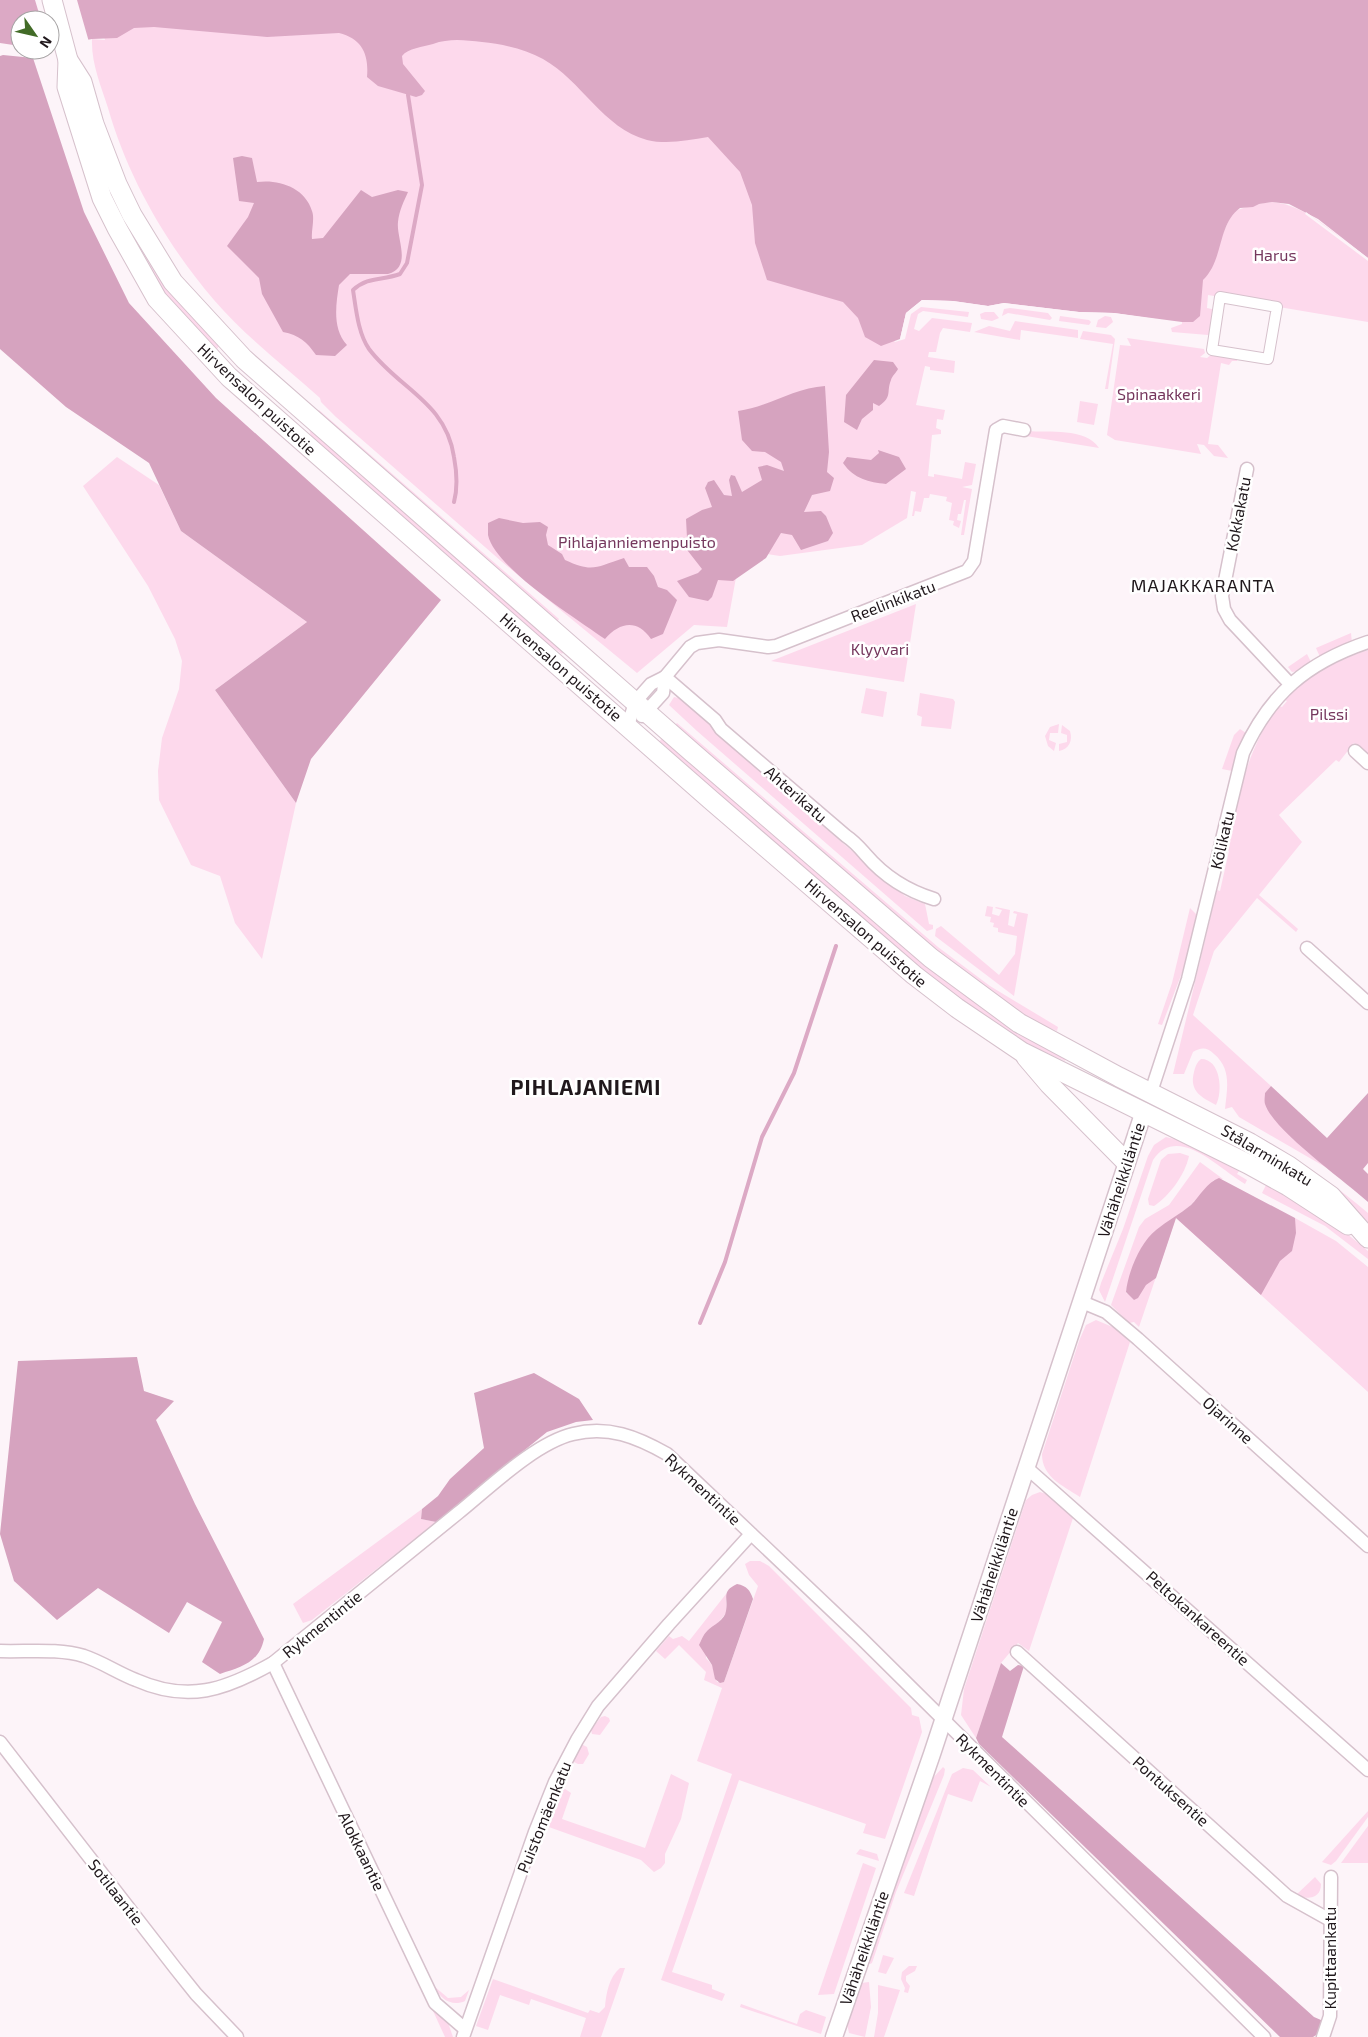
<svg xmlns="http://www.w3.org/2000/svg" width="1368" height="2037" font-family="'Exo 2',sans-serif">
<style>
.green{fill:#fdd9ec}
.forest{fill:#d6a3bf}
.water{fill:#dca9c5}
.pier{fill:#fdf4f9}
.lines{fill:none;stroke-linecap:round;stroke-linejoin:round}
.stream{stroke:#dca9c5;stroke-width:4}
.pedestrian-casing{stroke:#d6c1cc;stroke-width:12}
.minor-casing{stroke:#d6c1cc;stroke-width:15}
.tertiary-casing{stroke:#d6c1cc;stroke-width:19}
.secondary-casing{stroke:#d6c1cc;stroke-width:21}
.pedestrian{stroke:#fff;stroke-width:10}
.minor{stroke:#fff;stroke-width:12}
.tertiary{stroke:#fff;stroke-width:16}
.secondary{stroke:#fff;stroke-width:19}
.labels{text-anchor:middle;stroke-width:5;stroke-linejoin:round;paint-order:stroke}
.park-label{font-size:16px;fill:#75375d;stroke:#fff}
.street-label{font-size:16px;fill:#20181c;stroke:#fff}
.neighbourhood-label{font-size:18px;letter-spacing:1px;fill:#20181c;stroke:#fff}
.district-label{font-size:21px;font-weight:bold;letter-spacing:1px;fill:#20181c;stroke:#fff}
</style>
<rect width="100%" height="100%" fill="#fdf4f9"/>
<g class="green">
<path d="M 366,0 L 661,75 L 895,342 L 905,339 L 911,314 L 921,307 L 969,312 L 968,317 L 923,311 L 918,314 L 914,329 L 919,331 L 932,318 L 972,323 L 970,332 L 943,328 L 940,333 L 936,352 L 929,352 L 928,357 L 955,361 L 954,373 L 930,370 L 930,367 L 925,366 L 916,405 L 945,410 L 943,420 L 937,419 L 936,428 L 941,430 L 941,434 L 932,435 L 928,476 L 934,477 L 934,474 L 962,479 L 965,462 L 976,464 L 972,485 L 962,487 L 972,489 L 964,535 L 961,535 L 966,500 L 964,500 L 961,514 L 958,514 L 957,520 L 961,521 L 959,528 L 953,525 L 954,521 L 949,520 L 952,503 L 946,501 L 947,497 L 930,494 L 929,498 L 924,498 L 921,512 L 915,511 L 914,516 L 912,516 L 916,492 L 911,491 L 907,518 L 862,545 L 780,556 L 741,550 L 727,627 L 694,625 L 637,673 L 501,561 L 336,417 L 321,402 L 320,398 C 284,366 245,336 214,300 C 167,245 128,178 108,108 C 101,86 91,63 92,39 L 105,40 L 102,29 Z"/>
<polygon points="118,202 175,295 219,346 217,349 169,304 112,205"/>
<path d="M 1272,202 C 1312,206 1336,238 1368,258 L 1368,322 L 1208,295 L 1207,308 L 1216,310 L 1215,330 L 1208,335 L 1172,332 L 1171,328 L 1182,324 L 1165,314 L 1203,279 L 1232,213 C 1241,207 1261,203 1272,202 Z"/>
<polygon points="1010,308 1048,313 1052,318 1050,320 1008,313 1002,316 1004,309"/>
<polygon points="985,312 994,312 999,318 992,321 981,319 980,314"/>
<polygon points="1060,316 1089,320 1091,322 1089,325 1059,321"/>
<polygon points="1105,316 1111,317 1113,322 1106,328 1096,327 1098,320"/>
<polygon points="1015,321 1078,330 1078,338 1021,330 1020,340 974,332 989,326 1010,331"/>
<polygon points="1083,331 1111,335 1115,339 1108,389 1105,389 1113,344 1080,339"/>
<polygon points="1127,338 1204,349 1205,353 1200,357 1207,358 1215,352 1238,354 1237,361 1232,361 1229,365 1221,363 1208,444 1218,445 1228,458 1214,456 1204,445 1197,444 1201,454 1115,440 1107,435 1120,345 1131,346"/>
<polygon points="1080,401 1098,404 1094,425 1077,422"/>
<polygon points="319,410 559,619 557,622 316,414"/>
<polygon points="309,428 565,650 562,654 528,629 311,437"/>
<path d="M 1027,431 C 1049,433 1085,427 1099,448 L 1026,436 Z"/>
<polygon points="117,457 159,485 181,531 307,622 215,690 296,803 262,959 235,923 220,876 191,865 159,800 158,771 162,738 179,689 182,661 175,639 148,586 83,486"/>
<polygon points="916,604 904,682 771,661"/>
<polygon points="1351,633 1352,643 1320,657 1316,648"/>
<path d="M 1368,650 L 1368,755 L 1354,743 L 1339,762 L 1336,760 L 1279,815 L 1302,842 L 1259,895 L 1298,929 L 1296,932 L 1257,898 L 1214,951 L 1193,1015 L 1271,1086 L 1265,1093 L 1293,1139 L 1327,1168 L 1239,1117 L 1232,1107 L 1225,1109 C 1227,1089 1232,1069 1214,1054 C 1207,1047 1201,1047 1193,1052 L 1184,1074 L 1173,1074 L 1217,890 L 1220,891 L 1229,851 L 1226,850 C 1238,799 1246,749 1279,706 L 1282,707 L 1287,701 L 1285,700 C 1308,675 1336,661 1368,650 Z"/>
<polygon points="1307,654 1311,662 1298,671 1292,672 1288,667"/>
<polygon points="866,688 887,692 883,717 861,713"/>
<polygon points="920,693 953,699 955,702 951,729 921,726 922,717 917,715"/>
<polygon points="674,697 682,699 797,804 905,896 925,904 929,924 933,925 933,929 927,931 697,731 669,705"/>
<polygon points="677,723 938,947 990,986 1058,1027 1057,1031 1028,1019 973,982 674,726"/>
<polygon points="1059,724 1058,733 1050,733 1049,740 1056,743 1054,751 1048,746 1045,736 1050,727"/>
<path d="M 1062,725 L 1070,731 C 1073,741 1069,749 1059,751 L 1059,744 L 1067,742 L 1067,735 L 1061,733 Z"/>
<polygon points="1240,729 1246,733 1232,771 1222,769 1234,735"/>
<polygon points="664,736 1066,1058 1065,1061 1022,1042 938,983 658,743"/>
<polygon points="987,906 993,907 992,914 999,916 1002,910 995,908 996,907 1010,910 1008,925 1014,927 1017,914 1013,913 1014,911 1028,914 1014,996 935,936 936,929 941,926 999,975 1015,954 1017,936 998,932 998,928 993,927 994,923 990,922 991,917 985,916"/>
<polygon points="1190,908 1197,915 1188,957 1162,1025 1158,1024 1172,983"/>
<path d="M 1201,1059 C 1221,1059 1223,1092 1216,1105 C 1201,1097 1189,1091 1194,1072 C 1195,1067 1197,1062 1201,1059 Z"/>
<path d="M 1166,1137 L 1179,1140 L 1239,1171 L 1237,1174 L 1247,1180 L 1245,1184 C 1220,1170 1178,1123 1153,1160 L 1105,1302 L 1099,1290 L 1101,1283 L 1123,1229 L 1148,1156 L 1154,1145 Z"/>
<path d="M 1260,1137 C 1298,1160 1334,1184 1368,1213 L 1368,1222 L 1346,1201 L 1258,1139 Z"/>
<path d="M 1180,1153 L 1189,1156 C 1185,1175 1169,1196 1154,1206 L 1149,1205 L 1148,1199 L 1161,1160 L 1168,1154 Z"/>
<polygon points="1200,1162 1223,1179 1214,1180 1189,1207 1155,1231 1134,1265 1126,1292 1127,1294 1176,1218 1295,1218 1336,1241 1368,1267 1368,1392 1176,1218 1139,1327 1134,1322 1129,1323 1111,1305 1139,1227 1145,1219 1169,1205"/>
<polygon points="1266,1185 1334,1223 1368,1251 1368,1259 1325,1226 1262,1193"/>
<path d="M 1096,1320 L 1115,1328 L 1130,1342 L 1080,1497 C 1062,1485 1042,1477 1042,1454 L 1079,1341 L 1086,1325 Z"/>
<polygon points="1040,1492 1053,1496 1074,1515 1029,1651 1018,1643 1001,1663 976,1738 961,1715 964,1689 1026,1500 1032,1495"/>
<polygon points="422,1509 421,1519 436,1522 312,1620 303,1623 293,1604"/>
<polygon points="750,1561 760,1561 769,1566 911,1708 912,1715 919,1717 922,1732 885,1839 863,1833 866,1824 739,1780 672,1972 712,1985 712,1989 725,1994 722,2001 661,1980 732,1774 697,1761 722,1688 704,1680 706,1672 679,1645 665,1659 656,1651 669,1636 673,1639 682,1636 689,1641 726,1594 727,1612 717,1624 706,1632 706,1658 712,1665 717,1682 724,1682 758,1586 749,1575 745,1564"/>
<polygon points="605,1716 609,1718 610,1721 600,1735 592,1734 591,1730 601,1717"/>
<polygon points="581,1744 587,1747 589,1754 583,1764 578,1764 572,1761"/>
<polygon points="943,1767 945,1769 944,1775 896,1892 872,1963 870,1964 868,1962 924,1796 932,1779"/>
<polygon points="963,1768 973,1770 991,1787 980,1781 972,1802 948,1794 914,1896 904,1893 952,1774"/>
<polygon points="671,1774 689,1783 681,1819 665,1854 665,1863 661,1868 654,1872 641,1860 546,1826 561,1786 571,1793 562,1819 645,1848"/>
<polygon points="1368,1811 1368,1817 1336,1861 1331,1865 1322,1862"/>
<polygon points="1368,1826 1368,1863 1341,1863"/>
<polygon points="860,1849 877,1854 879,1861 856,1854"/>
<polygon points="863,1863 876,1868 834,1994 818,1995"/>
<path d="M 1315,1877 L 1321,1884 C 1321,1899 1307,1900 1296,1895 Z"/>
<polygon points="883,1955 894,1958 886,1974 878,1972"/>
<polygon points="909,1966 917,1966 915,1971 906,1976 906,1981 910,1986 908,1993 904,1992 905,1988 901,1979 902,1972"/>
<path d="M 620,1968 L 625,1968 L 601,2037 L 580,2037 L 586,2018 L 531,1999 L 529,2005 L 500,1995 L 488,2030 L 476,2026 L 493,1979 L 588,2013 L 590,2010 L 599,2013 L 605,2007 C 606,1994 609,1977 620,1968 Z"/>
<polygon points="869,1982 871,2007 865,2037 849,2033 847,2024 861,1983"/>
<polygon points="878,1985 900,1990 884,2037 874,2037 878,2013"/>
<path d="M 435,1987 L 448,1998 L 461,1997 L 469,1990 L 465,2001 C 452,2007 440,1999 435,1987 Z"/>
<polygon points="428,2000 446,2017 453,2037 445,2037"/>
<polygon points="741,2004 797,2024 800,2014 806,2010 826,2017 821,2034 740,2007"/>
</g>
<g class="forest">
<polygon points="3,55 33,58 84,212 129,303 216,398 441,600 311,759 296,803 215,690 307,622 181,531 149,463 66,407 0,349 0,56"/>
<path d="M 242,156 L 252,158 L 257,182 C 278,179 305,187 312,211 C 315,219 311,231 312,239 L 323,238 L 361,190 L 372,197 L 398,190 L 408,192 C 404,201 399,211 398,222 C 396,238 413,267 388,274 L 350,274 L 339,285 C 336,304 332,329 347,345 L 335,356 L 316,355 C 307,342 299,335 283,332 L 262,294 L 259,278 L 227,246 L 248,217 L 254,203 L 239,201 L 233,158 Z"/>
<path d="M 874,360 L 893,362 L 898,369 C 896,373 892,376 891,380 C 886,392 893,396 879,406 L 873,403 L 873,410 L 862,419 L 857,430 L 844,422 L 846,395 Z"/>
<path d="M 825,386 L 829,452 L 827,472 L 834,478 L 830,491 L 812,495 L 804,512 L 821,511 L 826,516 L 833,533 L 828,541 L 801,550 L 792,535 L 781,533 L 766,558 L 733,581 L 718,580 L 712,597 L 708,601 L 689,597 L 677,581 L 698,573 L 702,569 L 684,546 L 687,538 L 686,519 L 702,510 L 712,507 L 705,488 L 708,482 L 714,480 L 724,495 L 732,496 L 729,480 L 731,475 L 735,476 L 742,492 L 762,480 L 758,467 L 767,465 L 784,471 L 781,462 L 765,452 L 752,451 L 742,440 L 738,411 C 768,407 794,388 825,386 Z"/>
<path d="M 878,450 L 899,457 L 906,469 L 886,484 C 869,482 854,479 843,463 L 847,457 L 871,460 L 879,453 Z"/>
<path d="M 499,518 L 523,523 L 540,522 L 548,527 L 546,535 L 548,545 L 562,554 L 565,560 C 593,573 596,567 624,558 L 629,567 L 647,567 L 654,576 L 658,587 L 667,590 L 677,600 L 663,634 L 651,639 C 637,619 620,622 605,639 C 577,619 495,568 488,535 C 488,532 488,527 488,523 Z"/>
<path d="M 1271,1086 L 1327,1138 L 1368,1093 L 1368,1163 L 1363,1169 L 1368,1174 L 1368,1202 C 1345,1181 1273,1130 1265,1104 C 1264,1101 1265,1096 1265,1093 Z"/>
<path d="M 1219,1178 L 1295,1218 L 1296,1233 L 1292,1251 L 1280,1261 L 1261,1295 L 1176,1218 L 1156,1278 L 1146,1285 L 1138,1298 L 1134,1300 L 1126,1292 C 1128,1272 1140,1243 1156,1230 C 1167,1221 1180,1214 1191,1205 C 1200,1196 1207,1182 1219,1178 Z"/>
<path d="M 137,1357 L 144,1391 L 174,1401 L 156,1420 L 195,1504 L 264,1639 C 259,1663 241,1667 220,1674 L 202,1662 L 222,1622 L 187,1602 L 169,1633 L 98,1588 L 57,1620 L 14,1581 L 0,1534 L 18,1361 Z"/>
<polygon points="534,1373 579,1399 593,1420 576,1422 547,1432 436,1522 421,1519 422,1509 438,1496 450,1479 484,1448 474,1393"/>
<path d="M 737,1584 C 747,1586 750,1590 753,1599 L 724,1682 L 720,1683 L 715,1679 L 712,1665 L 699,1645 C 701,1641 703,1635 707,1631 C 713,1625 725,1620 726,1611 C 729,1598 720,1592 737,1584 Z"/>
<polygon points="1001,1663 1010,1671 1018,1665 1024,1666 1002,1737 1314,2017 1321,2020 1321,2032 1313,2037 1280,2037 979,1744 976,1738"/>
</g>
<path class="water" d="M 0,0 L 1368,0 L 1368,258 L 1318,219 L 1289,204 L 1272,202 L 1259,204 L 1253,207 L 1240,208 C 1217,225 1224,260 1203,280 L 1200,316 L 1193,322 L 1175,322 L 1114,313 L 1079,312 L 1004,303 L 988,306 L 953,301 L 922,300 L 906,313 L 900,339 L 881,346 L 865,337 L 858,318 L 843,302 L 767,280 L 755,243 L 752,205 L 740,172 L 708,137 C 688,140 668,145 647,140 C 603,128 582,81 543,59 C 525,49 502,44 482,42 C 465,40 449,38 433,44 C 423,47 408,48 402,56 L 403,64 L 425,91 L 422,95 L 416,97 L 378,86 L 367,77 C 369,54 362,39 339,33 L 267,37 L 154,27 L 134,28 L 117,38 L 92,39 L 61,45 L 50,20 L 20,20 L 20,46 L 0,43 Z"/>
<g class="pier">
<polygon points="35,0 77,0 89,42 50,49 50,20 41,20"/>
<polygon points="1306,212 1368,258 1368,261 1305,214"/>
<polygon points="922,300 953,301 988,306 1004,303 1079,312 1114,313 1182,322 1182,324 1004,305 988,309 953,303 923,303 908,314 902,339 900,339 906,313"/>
</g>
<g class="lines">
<g class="stream">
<path d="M 408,95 L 422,185 L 407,263 L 400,274 C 381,281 369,276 353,290 C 356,309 358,333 369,349 C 399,389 446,402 454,457 C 457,473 458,487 454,502"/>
<polyline points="700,1323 725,1262 762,1137 794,1073 836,946"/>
</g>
<defs>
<polygon id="pedestrian" points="1220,297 1277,307 1268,359 1212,350"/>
<g id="minor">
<polyline points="1247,469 1222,596 1224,609 1230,620 1290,684"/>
<path d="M 665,677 L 715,720 L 721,729 L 846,836 C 855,842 859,847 866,855 C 884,876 908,891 934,899"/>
<polyline points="642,716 663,693 665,677"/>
<polyline points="628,726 635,702 651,684 665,677 690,647 697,643 719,640 768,647 776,646 967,571 974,561 996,430 1003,426 1024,430"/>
<polyline points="1355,751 1368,763"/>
<polyline points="1307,948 1368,1003"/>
<path d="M 1151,1092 L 1188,979 L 1243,753 C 1270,694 1306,663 1368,642"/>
<polyline points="1082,1302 1106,1312 1138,1339 1368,1546"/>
<polyline points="1027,1468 1368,1770"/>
<path d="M 0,1651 C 26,1652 58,1648 84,1656 C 102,1662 118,1673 136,1680 C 188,1703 225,1690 273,1663 C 335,1613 397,1563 458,1513 C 489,1488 535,1443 573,1434 C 608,1425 637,1437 667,1454 L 861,1638 L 1264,2037"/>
<polyline points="1017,1652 1287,1896 1330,1920"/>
<polyline points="273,1663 435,2003 465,2029"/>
<polyline points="0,1742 176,1969 196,1994 237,2037"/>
<polyline points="463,2037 535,1832 555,1782 577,1740 598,1706 669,1624 751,1534"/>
<polyline points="1323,2037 1330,2016 1331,1877"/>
</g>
<polyline id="tertiary" points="834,2037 932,1754 1144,1111"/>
<g id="secondary">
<polyline points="52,0 68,60 82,82 94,124 117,184 132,215 173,282 244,359 693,753 931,958 1019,1023 1119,1077 1250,1143 1289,1166 1331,1196 1368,1238"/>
<polyline points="68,60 67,87 102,198 117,228 157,299 229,377 711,800 914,975 957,1008 1022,1052 1248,1164 1288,1186 1348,1225"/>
<polyline points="1026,1057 1049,1084 1126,1162"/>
</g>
</defs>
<use href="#pedestrian" class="pedestrian-casing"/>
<use href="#minor" class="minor-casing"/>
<use href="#tertiary" class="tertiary-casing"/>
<use href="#secondary" class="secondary-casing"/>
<use href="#pedestrian" class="pedestrian"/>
<use href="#minor" class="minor"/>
<use href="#tertiary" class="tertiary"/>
<use href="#secondary" class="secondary"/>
</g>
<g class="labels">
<g class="park-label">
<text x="1275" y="261">Harus</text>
<text x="1159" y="400">Spinaakkeri</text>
<text x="637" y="548">Pihlajanniemenpuisto</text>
<text x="880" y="655">Klyyvari</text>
<text x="1329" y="720">Pilssi</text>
</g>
<g class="street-label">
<text transform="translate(257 399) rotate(43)" y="6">Hirvensalon puistotie</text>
<text transform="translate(1238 514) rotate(-79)" y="6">Kokkakatu</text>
<text transform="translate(893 601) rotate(-21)" y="6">Reelinkikatu</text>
<text transform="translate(561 667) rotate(41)" y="6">Hirvensalon puistotie</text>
<text transform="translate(796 794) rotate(41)" y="6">Ahterikatu</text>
<text transform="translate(1222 840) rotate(-77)" y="6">Kölikatu</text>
<text transform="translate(866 933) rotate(41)" y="6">Hirvensalon puistotie</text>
<text transform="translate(1267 1155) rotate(31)" y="6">Stålarminkatu</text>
<text transform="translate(1121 1180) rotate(-72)" y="6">Vähäheikkiläntie</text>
<text transform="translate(1228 1420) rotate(42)" y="6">Ojarinne</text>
<text transform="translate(703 1489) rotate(43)" y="6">Rykmentintie</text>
<text transform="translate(994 1565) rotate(-72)" y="6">Vähäheikkiläntie</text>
<text transform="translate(1198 1618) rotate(42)" y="6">Peltokankareentie</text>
<text transform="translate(322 1624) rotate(-39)" y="6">Rykmentintie</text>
<text transform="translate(993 1770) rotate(45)" y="6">Rykmentintie</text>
<text transform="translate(1171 1791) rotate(42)" y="6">Pontuksentie</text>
<text transform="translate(544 1817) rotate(-68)" y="6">Puistomäenkatu</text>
<text transform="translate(362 1851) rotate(64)" y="6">Alokkaantie</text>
<text transform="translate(116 1892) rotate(52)" y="6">Sotilaantie</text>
<text transform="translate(864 1948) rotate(-71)" y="6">Vähäheikkiläntie</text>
<text transform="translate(1330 1958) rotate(-90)" y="6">Kupittaankatu</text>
</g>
<g class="neighbourhood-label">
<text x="1203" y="592">MAJAKKARANTA</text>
</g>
<g class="district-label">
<text x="586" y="1095">PIHLAJANIEMI</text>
</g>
</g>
<g transform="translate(35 35) rotate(124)"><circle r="24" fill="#ffffff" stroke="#a6a3a4"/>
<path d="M0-4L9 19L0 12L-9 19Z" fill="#426b27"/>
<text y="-8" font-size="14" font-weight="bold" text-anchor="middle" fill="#20181c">N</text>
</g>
</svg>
